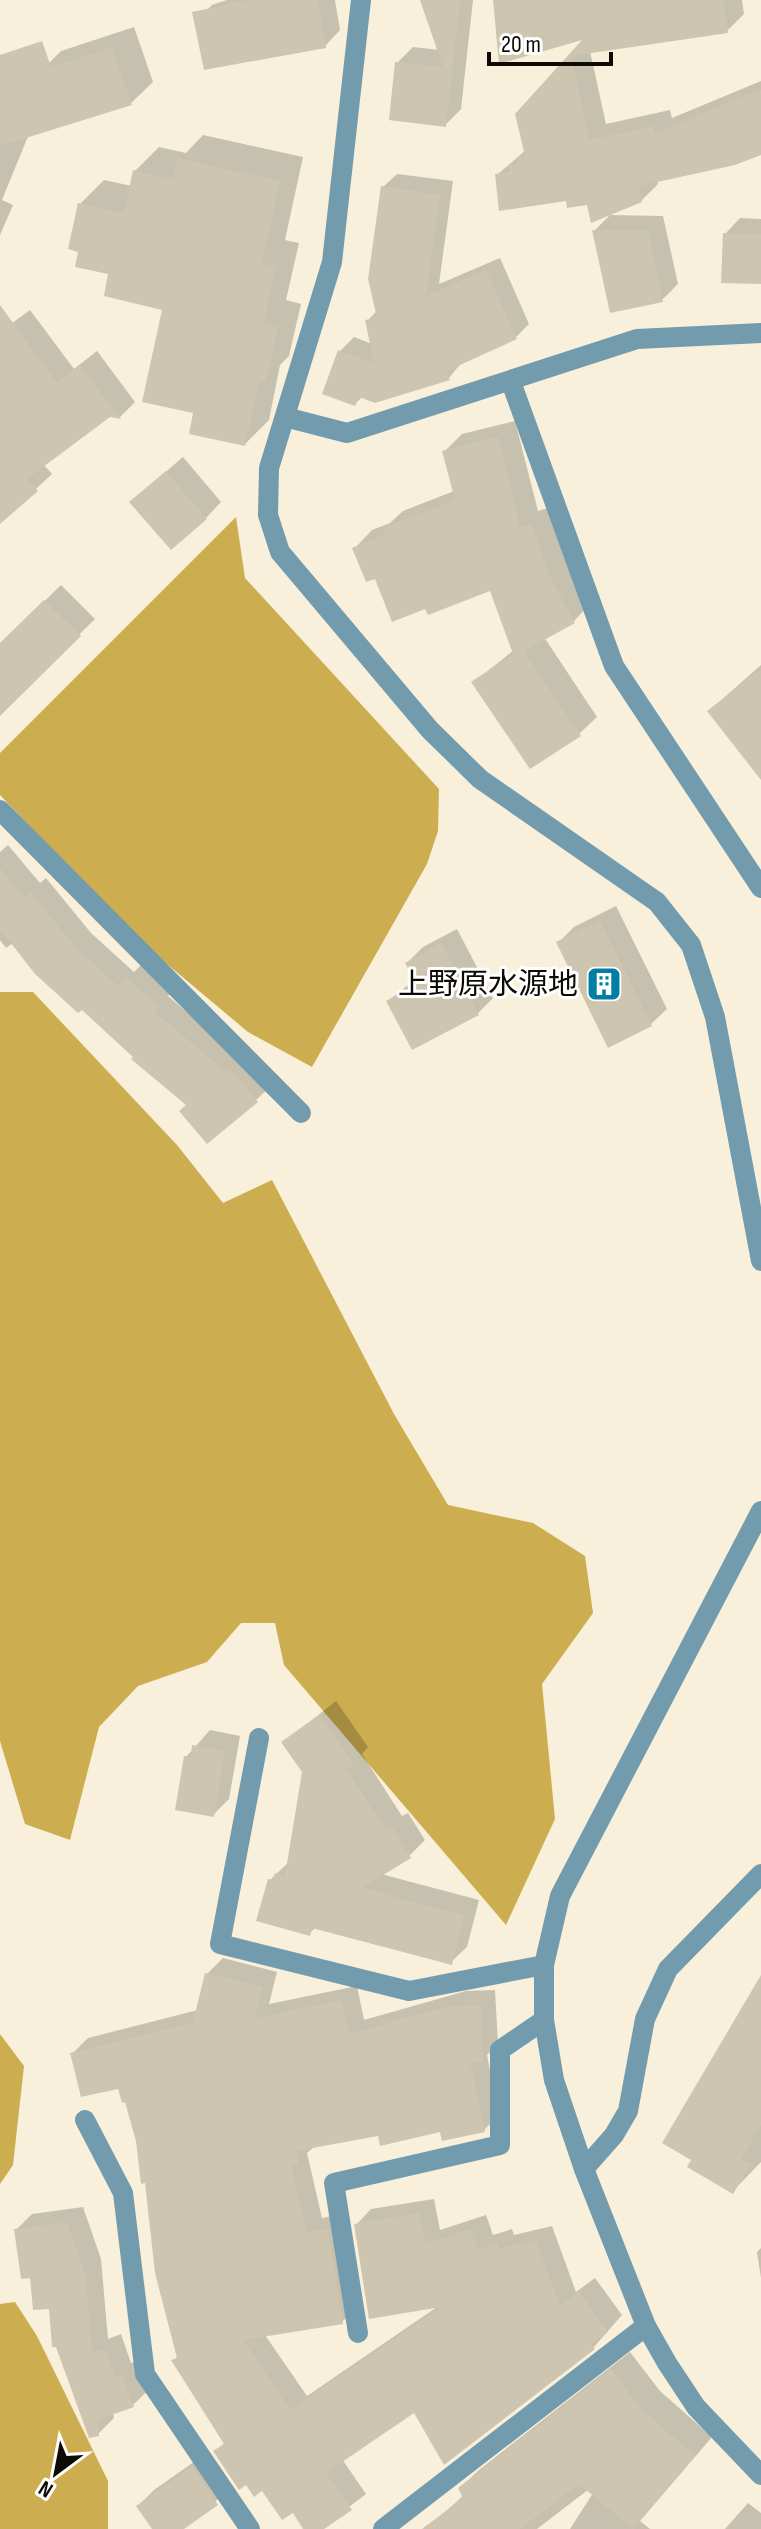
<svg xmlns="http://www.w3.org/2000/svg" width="761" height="2529" font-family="'Sofia Sans Condensed','Noto Sans JP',sans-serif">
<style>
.forest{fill:#ccae51}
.shadow{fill:#0003}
.building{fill:#cdc5b0}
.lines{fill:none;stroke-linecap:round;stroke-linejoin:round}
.street{stroke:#729bae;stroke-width:20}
.labels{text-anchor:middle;stroke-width:6;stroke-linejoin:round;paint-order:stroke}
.poi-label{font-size:30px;fill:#0e0b05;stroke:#fff;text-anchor:end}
</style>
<rect width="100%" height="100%" fill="#f8f0da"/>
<g class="forest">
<polygon points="236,517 245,578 439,789 438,831 427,864 312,1067 248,1032 136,938 0,795 0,753"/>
<polygon points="0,992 33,992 177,1145 223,1203 272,1180 394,1414 448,1505 533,1523 585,1556 593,1613 542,1684 555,1819 506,1925 284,1665 275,1623 241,1623 207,1662 138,1686 99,1727 70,1840 25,1824 0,1741"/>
<polygon points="0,2034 24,2066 13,2165 0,2184"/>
<polygon points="15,2302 37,2336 108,2481 108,2529 0,2529 0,2304"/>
</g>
<g class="shadow">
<polygon points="227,0 335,0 340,30 325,46 196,21 212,5"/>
<polygon points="422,0 473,0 461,109 446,124 397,63 413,47 439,50"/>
<polygon points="495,0 742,0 744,14 727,31 590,51 606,124 670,110 672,118 761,81 761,154 657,180 658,184 641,201 589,203 497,175 526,150 517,115 588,36"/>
<polygon points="134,27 153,82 131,103 31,129 2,200 13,205 0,235 0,75 39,73 61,51"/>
<polygon points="203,135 303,157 285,240 299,243 286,300 301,304 289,356 280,365 269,420 245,444 195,412 164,308 81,250 80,204 104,180 132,186 135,171 159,147 186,153"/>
<polygon points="397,174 453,181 439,284 500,258 529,324 515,338 462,362 449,378 363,396 355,404 340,351 354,337 372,344 367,321 377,311 383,187"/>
<polygon points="610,215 663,216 678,284 662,300 595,230"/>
<polygon points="740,218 761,219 761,282 725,234"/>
<polygon points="30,310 74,369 97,351 135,402 120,417 109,415 43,464 52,474 0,522 0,332"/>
<polygon points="515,421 538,511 548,508 591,603 574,621 544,637 597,717 579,734 474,682 514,650 491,589 426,606 376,576 355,548 372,530 390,523 403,511 454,491 444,452 462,434"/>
<polygon points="183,457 221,502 206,518 148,487"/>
<polygon points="61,585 95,619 13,700 0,686 0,645"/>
<polygon points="761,665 761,777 709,711"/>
<polygon points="8,845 40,883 46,878 91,933 134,972 142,964 173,991 168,996 272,1085 256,1100 188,1104 13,943 6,948 0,940 0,852"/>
<polygon points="616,906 667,1009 651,1024 609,1045 558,943 574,927"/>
<polygon points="457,929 493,998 478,1013 388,1001 416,979 407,963 423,947"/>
<polygon points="336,1701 368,1747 362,1754 402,1816 408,1813 425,1840 409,1856 381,1874 479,1900 467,1947 451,1962 316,1927 309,1934 270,1880 290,1861 304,1771 284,1742"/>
<polygon points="210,1730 240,1736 229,1799 213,1815 186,1757"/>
<polygon points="223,1958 277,1972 269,2004 357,1986 364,2020 466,1991 495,1990 498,2044 487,2055 499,2115 484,2130 379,2134 314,2147 307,2153 322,2218 343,2214 358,2306 342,2322 265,2335 307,2396 440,2305 356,2225 371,2209 434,2199 440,2230 486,2215 493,2235 512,2229 514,2235 552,2226 576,2292 595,2278 622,2315 594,2347 445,2462 414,2410 342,2459 366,2494 320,2529 306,2529 293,2510 216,2452 225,2442 174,2360 179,2355 147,2181 127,2099 119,2086 72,2054 88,2038 198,2010 207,1974"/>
<polygon points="761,1984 761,2162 733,2191"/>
<polygon points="83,2207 101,2259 108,2339 121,2334 131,2363 138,2361 148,2390 133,2405 113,2412 114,2418 98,2434 51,2307 32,2276 16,2230 32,2214"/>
<polygon points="761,2248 761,2278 757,2252"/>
<polygon points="630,2352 660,2391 712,2437 640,2521 650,2529 570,2529 602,2479 537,2529 432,2529 432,2524 464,2495 460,2488 479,2470"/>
<polygon points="208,2452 232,2488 180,2529 155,2529 138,2506 154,2490"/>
<polygon points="748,2503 761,2513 761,2529 725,2529"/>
</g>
<g class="building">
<polygon points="249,0 317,0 326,48 204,70 192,12"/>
<polygon points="420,0 460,0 446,127 389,120 395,62 443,67"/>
<polygon points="493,0 723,0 728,33 571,56 590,140 653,126 655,133 761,89 761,155 735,165 639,186 642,202 591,223 587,205 567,208 566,201 499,211 495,174 509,172 509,165 518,164 517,157 525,156 515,114 582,40 499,64"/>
<polygon points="42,41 51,67 112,47 132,105 0,146 0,55"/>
<polygon points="177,158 280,181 262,264 276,266 263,324 278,327 266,382 259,381 245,446 189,434 193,413 142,402 162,310 104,296 108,274 75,267 78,252 68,249 78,203 124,213 133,170 173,179"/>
<polygon points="381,186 440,195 426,296 486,270 517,339 447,371 450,380 375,403 359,397 355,406 322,394 338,350 374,363 365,320 377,318 368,279"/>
<polygon points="592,230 648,231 663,302 610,313"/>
<polygon points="723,233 761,234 761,284 721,283"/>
<polygon points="0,305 57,383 80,365 121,419 110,417 27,479 38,491 0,524"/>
<polygon points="498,437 520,527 531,524 550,576 575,623 524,651 581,736 530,769 471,682 513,654 490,591 428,615 425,609 392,622 375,579 366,582 352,548 386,534 383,528 455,500 442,451"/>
<polygon points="166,471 207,519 171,550 129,502"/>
<polygon points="44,600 81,636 0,716 0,643"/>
<polygon points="761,669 761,780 707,711"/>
<polygon points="0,868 24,897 30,892 76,948 118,986 126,978 159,1007 155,1012 226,1072 230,1068 258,1102 207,1144 179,1111 186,1105 131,1059 133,1057 82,1010 78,1013 35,974 0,929"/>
<polygon points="600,921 652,1026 608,1048 556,942"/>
<polygon points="441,943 479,1015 412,1050 386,1001 417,984 405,963"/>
<polygon points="319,1715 354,1764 347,1769 386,1831 392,1827 411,1858 362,1888 464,1915 452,1965 312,1928 310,1936 256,1921 268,1879 273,1880 275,1873 285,1876 302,1772 281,1742"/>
<polygon points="192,1745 225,1751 214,1817 175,1810 184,1756 191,1757"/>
<polygon points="205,1973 263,1987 255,2018 342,2000 349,2034 449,2006 481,2005 483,2062 470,2062 485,2132 442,2141 440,2132 380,2146 378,2136 296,2151 299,2164 292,2166 306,2232 328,2229 343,2324 243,2340 290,2410 441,2307 369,2319 354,2224 419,2213 425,2244 470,2229 478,2250 497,2243 499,2249 536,2240 560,2306 579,2292 608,2332 591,2344 595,2349 444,2465 414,2413 326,2473 352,2510 324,2529 303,2529 293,2513 282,2520 262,2491 254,2497 246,2485 239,2490 213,2451 224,2444 171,2360 177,2358 155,2273 145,2183 141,2184 136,2141 125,2102 122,2103 118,2089 81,2097 70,2053 193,2022"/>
<polygon points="761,1975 761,2125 741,2159 751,2164 733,2194 687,2167 691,2160 662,2143"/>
<polygon points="67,2222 86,2276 92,2353 105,2349 115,2377 122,2375 134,2407 97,2420 99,2436 89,2438 56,2347 52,2347 49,2309 33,2310 30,2278 21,2279 14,2229"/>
<polygon points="611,2369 641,2409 695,2456 633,2529 579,2484 520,2529 422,2529 463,2498 458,2488"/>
<polygon points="192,2466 218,2505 184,2529 152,2529 136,2506"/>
</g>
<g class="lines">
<g class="street">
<polyline points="361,0 332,262 269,468 268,515 280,552 430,730 480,779 657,902 691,945 715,1017 761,1261"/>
<polyline points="511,382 614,666 761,888"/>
<polyline points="285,417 347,433 637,339 761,333"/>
<polyline points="0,810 301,1113"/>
<polyline points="761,1511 560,1896 544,1965 544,2020 554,2080 584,2169 646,2326 667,2363 696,2407 761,2475"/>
<polyline points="259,1738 220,1944 409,1991 544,1965"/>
<polyline points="85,2120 123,2193 145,2374 250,2529"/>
<polyline points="584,2169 614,2135 628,2111 645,2019 668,1969 761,1874"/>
<polyline points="358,2333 334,2183 500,2145 500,2050 544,2020"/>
<polyline points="383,2529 646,2326"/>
</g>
</g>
<defs>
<symbol id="building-square" viewBox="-11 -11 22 22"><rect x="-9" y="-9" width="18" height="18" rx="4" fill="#007ea4" stroke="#fff"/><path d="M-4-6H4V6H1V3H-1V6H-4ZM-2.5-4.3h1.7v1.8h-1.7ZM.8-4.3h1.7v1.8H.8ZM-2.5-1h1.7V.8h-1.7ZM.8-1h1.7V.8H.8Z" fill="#fff"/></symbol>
</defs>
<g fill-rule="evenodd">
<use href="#building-square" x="584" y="964" width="40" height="40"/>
</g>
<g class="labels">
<g class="poi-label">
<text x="578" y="994">上野原水源地</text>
</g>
</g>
<g transform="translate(56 2473) rotate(212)" stroke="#ffffff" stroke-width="6" paint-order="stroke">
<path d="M0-6L14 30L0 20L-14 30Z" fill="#0e0b05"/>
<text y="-12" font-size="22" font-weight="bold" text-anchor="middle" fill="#0e0b05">N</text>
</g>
<path d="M489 52v12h122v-12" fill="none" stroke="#0e0b05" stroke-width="4"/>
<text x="501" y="52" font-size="24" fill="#0e0b05" stroke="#ffffff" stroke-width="6" paint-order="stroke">20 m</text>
</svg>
